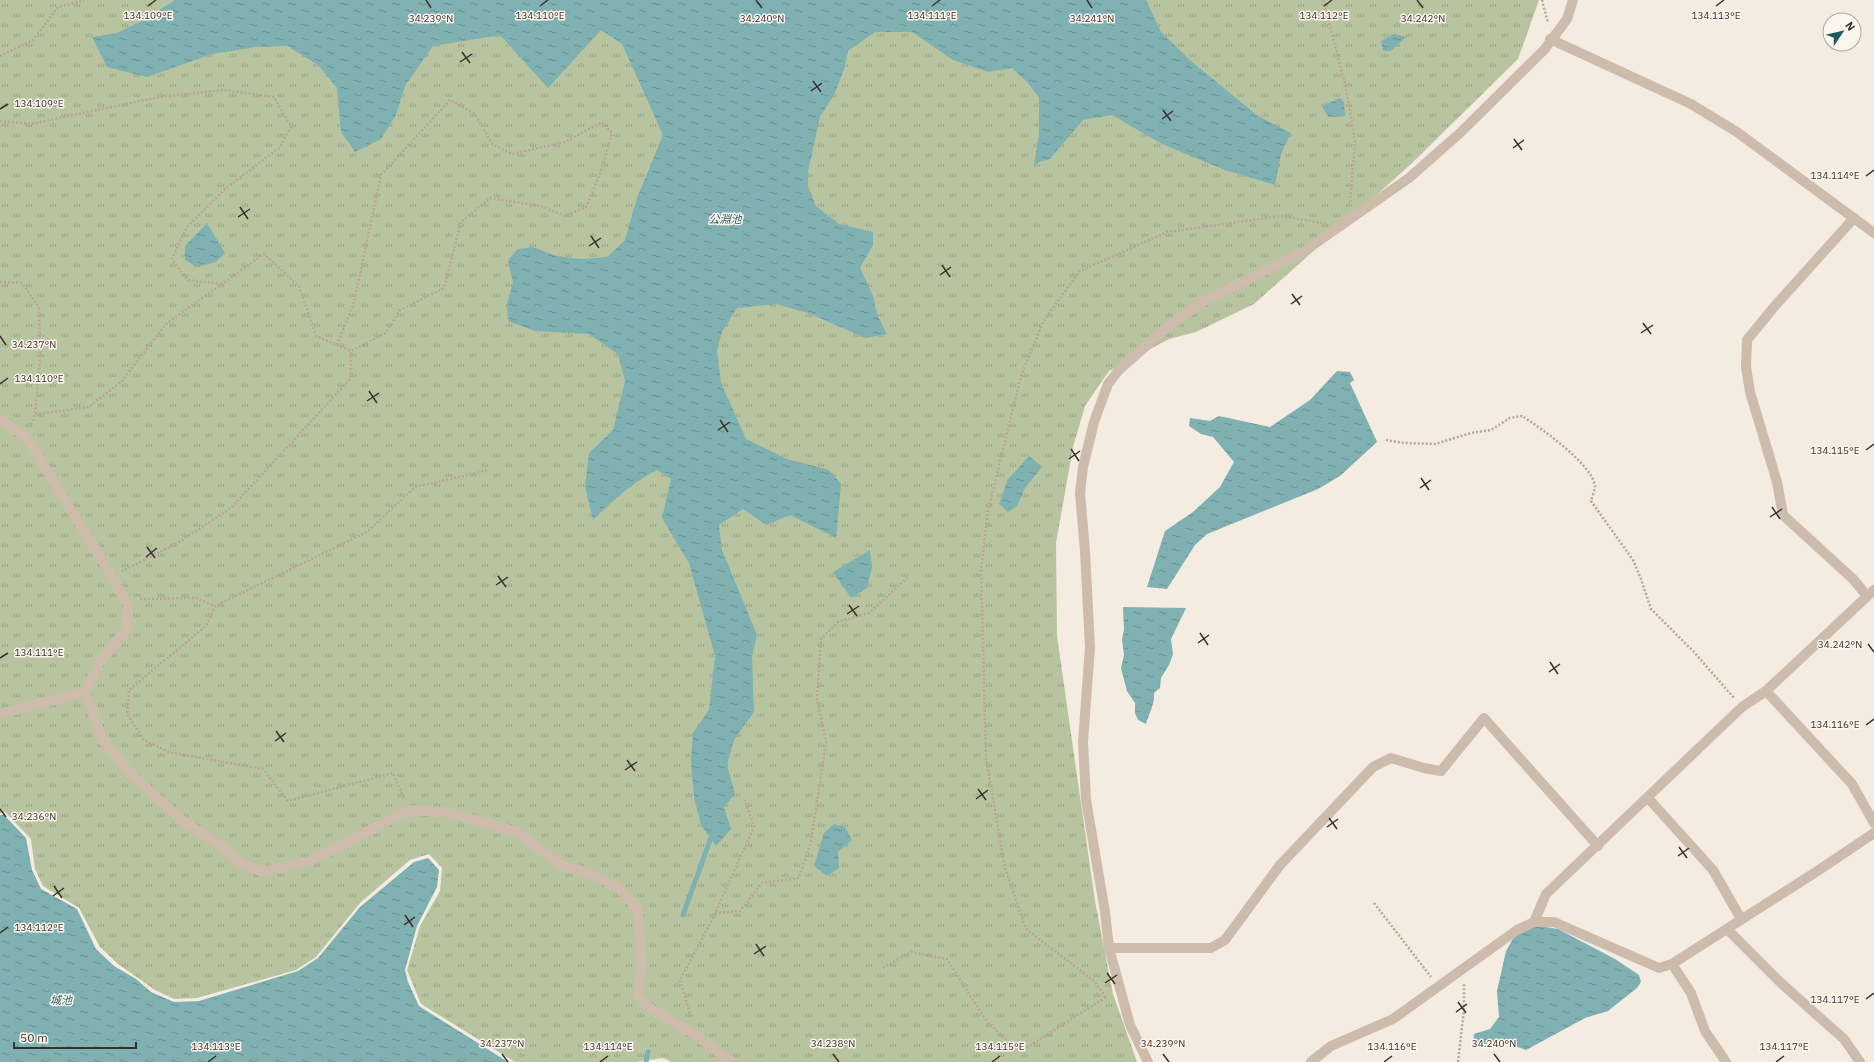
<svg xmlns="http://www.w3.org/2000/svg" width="1874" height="1062" font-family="'IBM Plex Sans','Noto Sans JP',sans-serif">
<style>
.park{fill:url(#park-tufts)}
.water{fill:url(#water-ripples)}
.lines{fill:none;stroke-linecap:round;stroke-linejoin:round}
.stream{stroke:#7fb0b2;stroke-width:5}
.path{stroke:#b9a596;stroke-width:2.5;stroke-dasharray:2 2;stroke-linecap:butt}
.minor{stroke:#cdbbac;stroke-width:10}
.ticks{fill:none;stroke:#3b302b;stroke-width:1.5}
.labels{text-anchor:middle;stroke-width:3;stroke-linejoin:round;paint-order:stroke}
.water-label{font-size:11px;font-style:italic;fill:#1f5a5e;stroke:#fbf5ee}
.ticks-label{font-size:10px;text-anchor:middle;fill:#3b302b;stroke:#fbf5ee;stroke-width:3;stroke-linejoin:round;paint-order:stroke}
</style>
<defs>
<pattern id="park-tufts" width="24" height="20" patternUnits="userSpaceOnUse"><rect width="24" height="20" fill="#b8c4a0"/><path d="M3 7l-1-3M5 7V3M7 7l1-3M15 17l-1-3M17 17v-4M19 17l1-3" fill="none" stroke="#97a083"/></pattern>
<pattern id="water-ripples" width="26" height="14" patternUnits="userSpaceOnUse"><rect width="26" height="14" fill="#7fb0b2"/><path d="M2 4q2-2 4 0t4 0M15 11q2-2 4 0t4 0" fill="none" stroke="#699091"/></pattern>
</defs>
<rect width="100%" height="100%" fill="#f4ebe1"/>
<polygon class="park" points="0,0 1539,0 1518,59 1410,165 1254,304 1196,332 1169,339 1109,371 1085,406 1073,447 1056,543 1057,636 1095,901 1113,994 1137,1062 672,1062 663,1058 636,1062 515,1062 421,1004 407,970 420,926 440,891 442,868 429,854 410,860 360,903 316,957 296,970 197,998 174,999 155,990 118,964 100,947 79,908 43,886 35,869 31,839 5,812 0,813"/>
<g class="water">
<path d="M 175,0 L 1146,0 L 1161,32 L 1191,61 L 1258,116 L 1291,133 L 1281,154 L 1275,185 L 1225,170 L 1162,144 L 1112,115 L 1083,120 L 1050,159 L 1034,164 L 1039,135 L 1039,98 L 1028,83 L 1012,68 L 988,72 L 953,60 L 912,32 L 875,32 L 848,51 L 845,67 L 834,95 L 820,117 L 808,171 L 808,186 L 816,206 L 839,224 L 873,232 L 873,245 L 860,268 L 873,296 L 877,314 L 887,334 L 865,338 L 808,313 L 776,304 L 737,308 L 722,332 L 717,350 L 721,383 L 746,439 L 787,459 L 829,470 L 841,484 L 836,538 L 790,515 L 766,525 L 743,509 L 719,525 L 722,550 L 757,635 L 752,657 L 754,712 L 734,740 L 727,765 L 735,794 L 724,807 L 731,829 L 716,846 L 701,825 L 694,797 L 691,761 L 693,733 L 709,710 L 715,656 L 689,563 L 662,518 L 671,479 L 657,470 C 632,483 613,500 593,520 L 585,486 L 589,453 L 613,430 L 625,381 L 618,354 L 589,334 L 535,331 L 508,321 L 507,304 L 513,283 L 508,260 L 518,249 L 532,247 L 557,256 L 581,259 L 607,257 L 625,240 L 637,198 L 663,135 L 622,44 L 601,30 L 548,88 L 500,35 L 433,46 L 405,86 L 396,115 L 381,139 L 355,152 L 341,132 L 337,88 L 318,65 L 287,46 L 256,47 L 212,54 L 147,77 L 107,67 L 92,37 L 117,33 L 145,19 Z"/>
<polygon points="1394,34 1406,37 1391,51 1383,51 1381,41"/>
<polygon points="1340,98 1344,102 1345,116 1328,117 1322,106"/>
<polygon points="207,223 225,253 216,262 197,267 185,260 185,246"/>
<polygon points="1337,371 1350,372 1354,380 1350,383 1377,442 1340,476 1318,489 1207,534 1195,545 1167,589 1147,587 1165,531 1193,512 1220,487 1234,462 1213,437 1201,434 1189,426 1190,418 1210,421 1219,416 1270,427 1310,400"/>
<polygon points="1029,456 1042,467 1025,488 1017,506 1008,512 999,504 1008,479"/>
<polygon points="870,550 872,568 867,588 851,598 833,572"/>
<path d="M 1123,607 L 1186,608 L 1171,639 L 1173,654 L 1169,665 L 1161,678 L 1160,688 L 1154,693 C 1155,704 1149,713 1146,724 L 1138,720 L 1135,713 L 1135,703 L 1127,691 L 1121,668 L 1124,655 L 1122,639 L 1124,630 Z"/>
<polygon points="0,815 4,815 26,838 32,870 41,889 77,909 96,949 114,966 136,979 151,992 174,1002 199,1001 298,971 318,958 360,907 414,862 428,858 439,870 437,887 417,926 405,970 408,982 419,1006 508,1062 0,1062"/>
<polygon points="834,824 845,827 852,840 838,852 839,868 827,876 814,866 824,833"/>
<polygon points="1539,926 1558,929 1615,959 1639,975 1641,982 1637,988 1608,1011 1585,1018 1526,1050 1498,1040 1490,1044 1473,1044 1474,1034 1490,1029 1499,1017 1497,991 1506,951 1514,937 1529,928"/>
</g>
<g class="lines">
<g class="stream">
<polyline points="683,915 713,832"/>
<polyline points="646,1062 648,1052"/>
</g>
<g class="path">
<polyline points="1323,0 1345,84 1355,141 1350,204"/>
<polyline points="1542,0 1548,23"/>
<polyline points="0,56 33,40 58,7 84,0"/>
<polyline points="0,121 31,124 159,97 223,90 274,97 291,127 279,148 225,189 187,227 172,259 187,280 222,284"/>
<polyline points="0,282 22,283 39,307 40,358 35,414 31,426"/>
<polyline points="337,345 354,302 381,175 450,100 475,114 492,144 512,154 565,142 602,122 612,133 600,174 586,207 565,216 541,206 490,198 461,222 444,288 400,310 386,333 351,351"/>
<polyline points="35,414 89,407 122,381 166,324 264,254 299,286 316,336 351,351 351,378 231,508 176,544 122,571"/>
<path d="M 1386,440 L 1404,443 L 1435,444 L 1471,433 L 1491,430 L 1510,418 L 1522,416 C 1541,428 1592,464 1595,486 C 1595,490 1592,497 1591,501 L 1633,560 L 1641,579 L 1651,609 L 1693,651 L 1734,698"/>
<polyline points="140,599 196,598 215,606"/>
<polyline points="404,798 393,773 288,801 263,769 169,752 144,740 127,714 129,690 207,625 215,606 367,532 415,487 489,470"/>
<polyline points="1374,903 1431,977"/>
<polyline points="715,913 740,911 762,883 799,878 811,841 826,742 817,699 821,639 838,622 869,613 907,578"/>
<polyline points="883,968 911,952 947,959 987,1022 1009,1042 1026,1048 1106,997"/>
<polyline points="1106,997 1094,981 1026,929 1005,868 986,758 981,570 988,511 1021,376 1043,322 1080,271 1167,232 1281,216 1322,223"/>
<polyline points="691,1017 680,980 712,920 754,827 745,800"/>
<polyline points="1458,1062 1464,1009 1464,983"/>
</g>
<g class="minor">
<polyline points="1550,39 1691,104 1737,132 1874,233"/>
<polyline points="1854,218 1774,307 1747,340 1746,367 1750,392 1777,482 1783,515 1853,579 1867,596"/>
<polyline points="0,419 27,438 108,570 128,605 126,630 99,663 85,692 102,739 131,774 185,823 222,846 241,863 262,872 312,860 409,810 447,812 517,832 561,865 589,873 619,888 638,910 642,964 638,995 648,1007 694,1034 732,1062"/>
<polyline points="1766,691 1852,784 1874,823"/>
<polyline points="0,714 85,692"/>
<polyline points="1648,798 1713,870 1741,919"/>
<polyline points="1534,922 1546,894 1742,707 1766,691 1874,590"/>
<polyline points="1727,929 1782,984 1844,1039 1860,1062"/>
<polyline points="1109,948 1211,948 1225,940 1280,865 1373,767 1391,758 1424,768 1441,771 1484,718 1598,846"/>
<polyline points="1672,964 1691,993 1705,1031 1726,1062"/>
<polyline points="1148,1062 1130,1025 1109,948 1105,912 1086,800 1083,742 1090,647 1085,551 1080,493 1083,467 1094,422 1108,384 1119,370 1164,330 1202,302 1303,252 1409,178 1460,133 1544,50 1567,19 1573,0"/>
<polyline points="1311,1062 1331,1046 1393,1019 1517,930 1534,922 1554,922 1659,968 1672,964 1819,870 1874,833"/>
</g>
</g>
<path class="ticks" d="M 426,0 L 431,8M 756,0 L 762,8M 1087,0 L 1092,8M 1417,0 L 1423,8M 148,6 L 156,0M 540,6 L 548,0M 932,6 L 940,0M 1324,6 L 1332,0M 1716,6 L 1724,0M 462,52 L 470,63M 460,62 L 472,54M 813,81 L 821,92M 811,91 L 822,83M 0,109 L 8,104M 1163,110 L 1171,121M 1162,119 L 1173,111M 1514,139 L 1522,150M 1513,148 L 1524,140M 1866,176 L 1874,170M 240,207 L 248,219M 238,217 L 250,209M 591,236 L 599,248M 589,246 L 601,238M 942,265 L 950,277M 940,275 L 951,267M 1292,294 L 1300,305M 1291,304 L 1302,296M 1643,323 L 1651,334M 1641,333 L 1653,325M 0,336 L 6,345M 0,384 L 8,378M 369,391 L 377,403M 367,401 L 379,393M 720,420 L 728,432M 718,430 L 730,422M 1071,449 L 1079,461M 1866,450 L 1874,444M 1069,459 L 1080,451M 1421,478 L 1429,490M 1420,488 L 1431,480M 1772,507 L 1780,519M 1770,517 L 1782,509M 147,547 L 155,558M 146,557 L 157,548M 498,576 L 506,587M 496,585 L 508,577M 849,605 L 857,616M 847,614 L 859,606M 1200,633 L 1208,645M 1198,643 L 1209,635M 1868,644 L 1874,652M 0,658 L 8,653M 1550,662 L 1558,674M 1549,672 L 1560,664M 1866,725 L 1874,719M 276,731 L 284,742M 275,741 L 286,733M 627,760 L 635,771M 625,770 L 637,762M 978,789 L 986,800M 976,799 L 988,790M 0,809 L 6,817M 1329,818 L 1337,829M 1327,827 L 1338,819M 1679,847 L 1687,858M 1678,856 L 1689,848M 54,886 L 62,898M 53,896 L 64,888M 405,915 L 413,927M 404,925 L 415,917M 0,933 L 8,927M 756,944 L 764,956M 754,954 L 766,946M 1107,973 L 1115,984M 1105,983 L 1117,975M 1866,999 L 1874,993M 1458,1002 L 1466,1013M 1456,1012 L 1467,1004M 502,1054 L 508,1062M 833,1054 L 839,1062M 1163,1054 L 1169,1062M 1494,1054 L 1500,1062M 208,1062 L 216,1056M 600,1062 L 608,1056M 992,1062 L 1000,1056M 1384,1062 L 1392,1056M 1776,1062 L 1784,1056"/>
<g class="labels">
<g class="water-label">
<text x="725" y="223">公淵池</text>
<text x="61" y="1004">城池</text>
</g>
</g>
<g class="ticks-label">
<text x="148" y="19">134.109°E</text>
<text x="540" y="19">134.110°E</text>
<text x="932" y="19">134.111°E</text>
<text x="1716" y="19">134.113°E</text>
<text x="1324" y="19">134.112°E</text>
<text x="431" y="22">34.239°N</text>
<text x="762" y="22">34.240°N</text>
<text x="1092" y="22">34.241°N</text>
<text x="1423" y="22">34.242°N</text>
<text x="39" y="107">134.109°E</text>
<text x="1835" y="179">134.114°E</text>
<text x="34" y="348">34.237°N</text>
<text x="39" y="382">134.110°E</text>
<text x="1835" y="454">134.115°E</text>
<text x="1840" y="648">34.242°N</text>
<text x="39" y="656">134.111°E</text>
<text x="1835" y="728">134.116°E</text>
<text x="34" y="820">34.236°N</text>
<text x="39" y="931">134.112°E</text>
<text x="1835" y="1003">134.117°E</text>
<text x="502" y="1047">34.237°N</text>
<text x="833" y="1047">34.238°N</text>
<text x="1163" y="1047">34.239°N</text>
<text x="1494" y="1047">34.240°N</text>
<text x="216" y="1050">134.113°E</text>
<text x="608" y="1050">134.114°E</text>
<text x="1000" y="1050">134.115°E</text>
<text x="1392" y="1050">134.116°E</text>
<text x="1784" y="1050">134.117°E</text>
</g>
<g transform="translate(1842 32) rotate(55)"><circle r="19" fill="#fbf5ee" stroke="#aea6a0"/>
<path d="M0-3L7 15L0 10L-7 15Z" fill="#1f5a5e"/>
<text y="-6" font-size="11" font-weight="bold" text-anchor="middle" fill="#3b302b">N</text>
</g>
<path d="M14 1042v6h122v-6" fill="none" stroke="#3b302b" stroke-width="2"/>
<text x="20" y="1042" font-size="12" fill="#3b302b" stroke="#fbf5ee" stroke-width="3" paint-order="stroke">50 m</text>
</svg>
